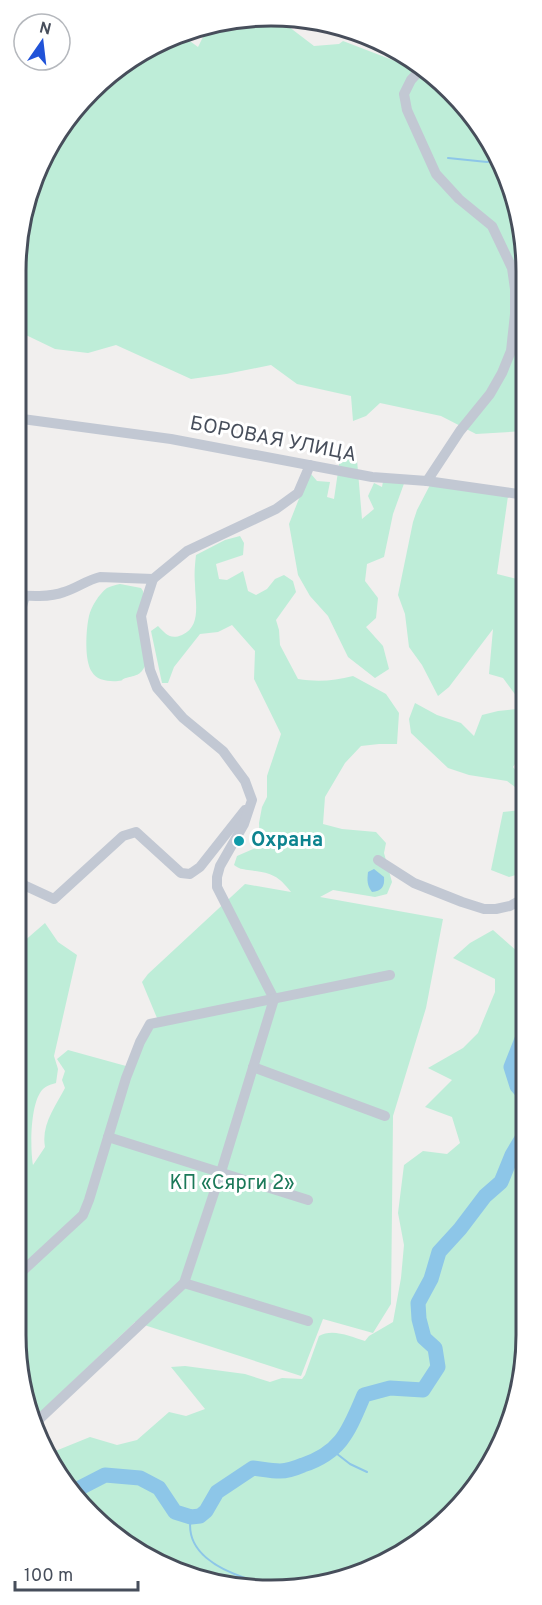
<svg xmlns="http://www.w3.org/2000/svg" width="542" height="1605" font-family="Overpass,sans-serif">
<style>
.green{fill:#beedd8}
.water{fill:#8dc6e8}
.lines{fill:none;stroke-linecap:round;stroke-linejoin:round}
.stream{stroke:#8dc6e8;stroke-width:2}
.river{stroke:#8dc6e8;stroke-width:15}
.minor{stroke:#c2c8d3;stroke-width:10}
.major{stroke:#afb9cc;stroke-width:12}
.culture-dot{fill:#0f9aa8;stroke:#fff;stroke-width:2}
.labels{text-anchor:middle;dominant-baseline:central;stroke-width:6;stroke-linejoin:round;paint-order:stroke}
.street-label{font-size:20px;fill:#474e5b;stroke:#fff}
.culture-label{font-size:20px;font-weight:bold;fill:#0d838f;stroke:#fff;text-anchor:start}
.park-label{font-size:20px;fill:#1b7959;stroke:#fff}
.rim{fill:none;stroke:#474e5b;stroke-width:3}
</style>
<rect width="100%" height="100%" fill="#f1efee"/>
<!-- green -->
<g class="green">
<path d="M 237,17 L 257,20 L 280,20 L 314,46 L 339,44 L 343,41 L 429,74 L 463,102 L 501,158 L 525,237 L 525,431 L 476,434 L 441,416 L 380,403 L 366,416 L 353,421 L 351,396 L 297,384 L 271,365 L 226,374 L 191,379 L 116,345 L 88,353 L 55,349 L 28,336 L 15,332 L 15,271 L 24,205 L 68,115 L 143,49 L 183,36 L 198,47 L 208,27 Z"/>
<path d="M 340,458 L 357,460 L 362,519 L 374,509 L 368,496 L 374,483 L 382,487 L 384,476 L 406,478 L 393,514 L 384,557 L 367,564 L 365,581 L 378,598 L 376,618 L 366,627 L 383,646 L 389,669 L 375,678 L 348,657 L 328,616 L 310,596 L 298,575 L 289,524 L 304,486 L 311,474 L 317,481 L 330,482 L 327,497 L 334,499 Z"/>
<path d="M 430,485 L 508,496 L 497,574 L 525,581 L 526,748 L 513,767 L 526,784 L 526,872 L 509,877 L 491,870 L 503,812 L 520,810 L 523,793 L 507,781 L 469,775 L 448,768 L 411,733 L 409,719 L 415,703 L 437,715 L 461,723 L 474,736 L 482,715 L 498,711 L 525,708 L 503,678 L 489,674 L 493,629 L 449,687 L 438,696 L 422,665 L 409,647 L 405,614 L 398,595 L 413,522 L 417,510 Z"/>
<path d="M 240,536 L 244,543 L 243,555 L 216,564 L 219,579 L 227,580 L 243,571 L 248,591 L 256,595 L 267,589 L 275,579 L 284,575 L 293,581 L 296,592 L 276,620 L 279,630 L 280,645 L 298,679 C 317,682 334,681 353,676 L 386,694 L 399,713 L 397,744 L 379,744 L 361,746 L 345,763 L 325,797 L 323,824 L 342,829 L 376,832 L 386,843 L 384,853 L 392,882 L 387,894 L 375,897 L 333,890 L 320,897 L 443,919 L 426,1008 L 393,1116 L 391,1304 L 373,1333 L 323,1319 L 301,1376 L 135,1322 L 32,1420 L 15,1334 L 15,949 L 45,923 L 58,942 L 77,955 L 54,1056 L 58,1069 L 56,1083 C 52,1084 46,1086 43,1089 C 30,1102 30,1148 33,1165 L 45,1147 C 41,1125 55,1107 65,1088 L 62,1080 L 65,1071 L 57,1059 L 68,1050 L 126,1066 L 157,1018 L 142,982 L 148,974 L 245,884 L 291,892 C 277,874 270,873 248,870 C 242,869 239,869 234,865 L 237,856 L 260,846 L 259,823 L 262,807 L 267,797 L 267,776 L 281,734 L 254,679 L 255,651 L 232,625 L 218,632 L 200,634 L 174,667 L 168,683 L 162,683 L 151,631 L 158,626 C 166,634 170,640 182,635 C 202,626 195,601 195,584 C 194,574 195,564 196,555 L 225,540 Z"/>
<path d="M 120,584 L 141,588 L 143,591 L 145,666 C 140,676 136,675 126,678 C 119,680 126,680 118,681 C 109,682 96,680 92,672 C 84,661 86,629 89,616 C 91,607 99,594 107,588 C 111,586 115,585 120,584 Z"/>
<path d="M 493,930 L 526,959 L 527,1334 L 518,1400 L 484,1477 L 414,1547 L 337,1581 L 238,1588 L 157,1563 L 79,1503 L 48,1454 L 90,1437 L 117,1445 L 137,1440 L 169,1412 L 186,1416 L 205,1409 L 171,1367 L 185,1366 L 245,1374 L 270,1382 L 282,1378 L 302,1379 L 305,1375 L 319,1336 C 333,1328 351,1337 365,1341 L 369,1336 L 393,1322 L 401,1278 L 404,1245 L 398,1213 L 404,1165 L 423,1151 L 447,1154 L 460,1143 L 452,1117 L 425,1107 L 452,1080 L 428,1068 L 463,1048 L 478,1033 L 495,992 L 495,979 L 453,958 L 470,943 Z"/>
</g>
<!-- water -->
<path class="water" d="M 374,869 L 384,877 C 385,887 381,891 372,892 C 367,885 367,881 368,872 Z"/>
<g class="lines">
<!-- stream -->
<g class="stream">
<path d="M 448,158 L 487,162 L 501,159"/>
<path d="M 332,1450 L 350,1464 L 367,1472"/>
<path d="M 191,1517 C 184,1552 220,1570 248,1579"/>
</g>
<!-- river -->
<g class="river">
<path d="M 526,1030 L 524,1034 L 511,1067 L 517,1086 L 524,1094 L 527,1127"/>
<path d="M 72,1492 L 105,1475 L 140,1478 L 159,1488 L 175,1512 L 191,1517 L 200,1516 L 206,1511 L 217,1492 L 253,1468 C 262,1469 271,1471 280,1471 C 288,1471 296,1468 303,1465 C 342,1452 349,1430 364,1395 L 390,1388 L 423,1390 L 438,1367 L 435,1348 L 424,1338 L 419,1319 L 418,1303 L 431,1279 L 439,1252 L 460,1229 L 485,1196 L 501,1182 L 512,1155 L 527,1130"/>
</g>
<!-- minor -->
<g class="minor">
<path d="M 422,68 L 411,80 L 404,94 L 407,110 L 436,174 L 459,199 L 492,226 L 512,268 L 515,289 L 515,314 L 511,351 L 502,373 L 490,394 L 460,431 L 427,481"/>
<path d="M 15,418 L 171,439 L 372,477 L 427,481 L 525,495"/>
<path d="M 15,594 C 28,597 51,597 64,592 C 77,588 87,580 100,577 L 153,579"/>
<path d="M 15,631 L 25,596"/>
<path d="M 378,860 L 414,883 L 462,902 L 484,909 L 496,909 L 510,906 L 526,897"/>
<path d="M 15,881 L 54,899 L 123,836 L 136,832 L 181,873 L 190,874 L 200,867 L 245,810"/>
<path d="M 274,999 L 217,887 L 217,877 L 220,866 L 244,824 L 252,800 L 245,781 L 223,751 L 183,718 L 157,688 L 150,670 L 141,616 L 153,579 L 187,551 L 276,509 L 298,493 L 310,465"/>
<path d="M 253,1067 L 385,1116"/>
<path d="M 108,1137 L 308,1200"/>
<path d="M 15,1278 L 83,1215 L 89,1200 L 126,1078 L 140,1042 L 150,1024 L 390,975"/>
<path d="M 184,1283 L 308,1321"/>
<path d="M 33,1425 L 184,1283 L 221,1172 L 274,999"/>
</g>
<!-- major -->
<path class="major" d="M 330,23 L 403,52"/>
</g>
<!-- markers -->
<circle class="culture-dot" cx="239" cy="841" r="6"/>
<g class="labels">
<!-- street labels -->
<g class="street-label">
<text transform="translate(273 440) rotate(11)">БОРОВАЯ УЛИЦА</text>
</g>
<!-- culture labels -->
<g class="culture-label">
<text x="251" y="841">Охрана</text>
</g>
<!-- park labels -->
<g class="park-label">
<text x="232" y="1184">КП «Сярги 2»</text>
</g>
</g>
<!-- crop -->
<path d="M0 0H542V1605H0ZM271 26H271A245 245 0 0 1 516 271V1335A245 245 0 0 1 271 1580H271A245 245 0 0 1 26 1335V271A245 245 0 0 1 271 26Z" fill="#fff" fill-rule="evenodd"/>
<path class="rim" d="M271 26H271A245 245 0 0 1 516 271V1335A245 245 0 0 1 271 1580H271A245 245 0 0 1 26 1335V271A245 245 0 0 1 271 26Z"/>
<!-- north arrow -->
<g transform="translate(42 42) rotate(14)"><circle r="28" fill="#ffffff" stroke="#b5b8bd" stroke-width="1.5"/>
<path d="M0-4.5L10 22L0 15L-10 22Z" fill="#2153d8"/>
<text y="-9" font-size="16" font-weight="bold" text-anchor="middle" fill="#474e5b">N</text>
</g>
<!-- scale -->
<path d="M15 1581v9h123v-9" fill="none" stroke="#474e5b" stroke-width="3"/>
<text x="24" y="1581" font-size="18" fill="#474e5b" stroke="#ffffff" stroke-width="4.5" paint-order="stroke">100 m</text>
</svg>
